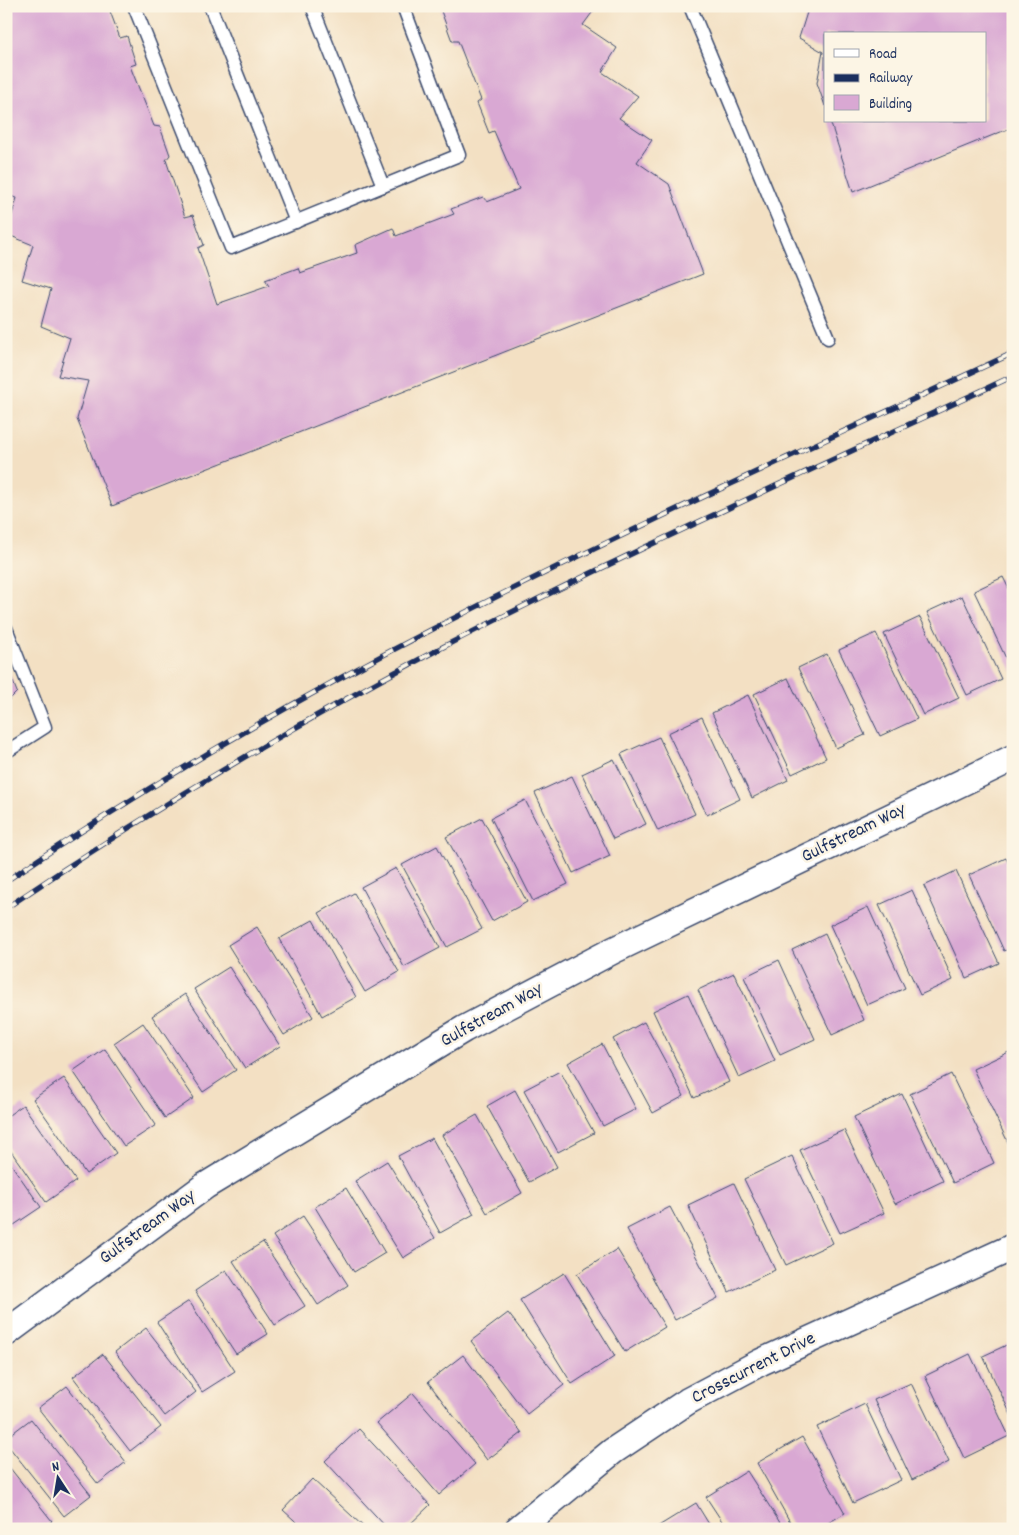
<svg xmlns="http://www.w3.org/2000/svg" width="1019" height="1535" font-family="Dekko,sans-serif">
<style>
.building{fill:#d9a8d3}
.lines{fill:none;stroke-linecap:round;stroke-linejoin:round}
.service-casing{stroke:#3b4a6d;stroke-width:15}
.minor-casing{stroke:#3b4a6d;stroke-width:29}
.service{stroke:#fff;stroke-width:12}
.minor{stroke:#fff;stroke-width:26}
.rail-casing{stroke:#1b2f5e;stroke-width:5.5}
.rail{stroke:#fcf5e5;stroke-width:4;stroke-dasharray:11;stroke-linecap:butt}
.labels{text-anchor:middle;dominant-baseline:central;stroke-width:5;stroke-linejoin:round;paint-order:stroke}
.street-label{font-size:19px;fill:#1b2f5e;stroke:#fcf5e5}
</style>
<rect width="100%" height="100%" fill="#fcf5e5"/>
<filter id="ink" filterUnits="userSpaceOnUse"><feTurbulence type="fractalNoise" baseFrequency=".02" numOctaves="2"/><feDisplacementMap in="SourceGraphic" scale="10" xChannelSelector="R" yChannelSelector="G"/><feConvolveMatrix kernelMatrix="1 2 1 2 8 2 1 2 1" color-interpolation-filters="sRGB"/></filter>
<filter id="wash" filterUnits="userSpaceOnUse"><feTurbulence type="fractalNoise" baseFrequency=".0096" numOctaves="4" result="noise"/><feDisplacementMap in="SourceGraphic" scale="20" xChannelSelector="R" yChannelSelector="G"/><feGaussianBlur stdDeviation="1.12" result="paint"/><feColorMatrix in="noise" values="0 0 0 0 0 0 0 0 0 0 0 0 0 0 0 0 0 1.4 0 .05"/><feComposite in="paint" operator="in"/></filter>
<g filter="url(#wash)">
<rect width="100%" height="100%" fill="#f3e0c3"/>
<g id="blocks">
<!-- building -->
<g class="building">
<path d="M 6,6 L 108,6 L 120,38 L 127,36 L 136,64 L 130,66 L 154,126 L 160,127 L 170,155 L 166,160 L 185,217 L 193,215 L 204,245 L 198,248 L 217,304 L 269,286 L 265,280 L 298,268 L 300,273 L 357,253 L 355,245 L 393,228 L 396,236 L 454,214 L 451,209 L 483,197 L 487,202 L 519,189 L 494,131 L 489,133 L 477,103 L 481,100 L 458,41 L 452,41 L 441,11 L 447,8 L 446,6 L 597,6 L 583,25 L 617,48 L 602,72 L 638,96 L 619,118 L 652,140 L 637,162 L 669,184 L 703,274 L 112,506 L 77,419 L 88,381 L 58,376 L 70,338 L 41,326 L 51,289 L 22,280 L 33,245 L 6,234 L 17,198 L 6,195 Z"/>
<path d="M 809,6 L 1013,6 L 1013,127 L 853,192 L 830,121 L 985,121 L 985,34 L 825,34 L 825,106 L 817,83 L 823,52 L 799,38 Z"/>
<path d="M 1003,577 L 1013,597 L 1013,673 L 974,591 Z"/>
<path d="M 962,596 L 1001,679 L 967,695 L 927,612 Z"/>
<path d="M 920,617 L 959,698 L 923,715 L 884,634 Z"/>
<path d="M 876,633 L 917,719 L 880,736 L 839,650 Z"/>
<path d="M 827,654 L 865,735 L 836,748 L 798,668 Z"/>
<path d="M 6,664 L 17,692 L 6,703 Z"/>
<path d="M 788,678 L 826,758 L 792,774 L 754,694 Z"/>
<path d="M 748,695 L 788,780 L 752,798 L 712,713 Z"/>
<path d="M 702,717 L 740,799 L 707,815 L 668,733 Z"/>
<path d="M 659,737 L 695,814 L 658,831 L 621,754 Z"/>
<path d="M 614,759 L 646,824 L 613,839 L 582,774 Z"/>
<path d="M 572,776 L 610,856 L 573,873 L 535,793 Z"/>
<path d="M 525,800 L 568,884 L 533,901 L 491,818 Z"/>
<path d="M 482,818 L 527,902 L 492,921 L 446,837 Z"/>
<path d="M 437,846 L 482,929 L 447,947 L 402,865 Z"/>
<path d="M 1006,858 L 1013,873 L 1013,947 L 1004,951 L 969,875 Z"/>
<path d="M 396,868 L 440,948 L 404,967 L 361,887 Z"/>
<path d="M 956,871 L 999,963 L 966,978 L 924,886 Z"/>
<path d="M 912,890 L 953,980 L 920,995 L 879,905 Z"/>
<path d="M 354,893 L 399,972 L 365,992 L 319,913 Z"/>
<path d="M 868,907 L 905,988 L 867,1005 L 830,925 Z"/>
<path d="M 313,920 L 356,997 L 322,1016 L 279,939 Z"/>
<path d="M 257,927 L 313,1017 L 284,1035 L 228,945 Z"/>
<path d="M 825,934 L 864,1020 L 832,1035 L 792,950 Z"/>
<path d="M 779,960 L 815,1039 L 780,1055 L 744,977 Z"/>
<path d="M 229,967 L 280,1046 L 245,1068 L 194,989 Z"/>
<path d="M 734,973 L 775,1061 L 739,1078 L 698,990 Z"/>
<path d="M 185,994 L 236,1070 L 203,1092 L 152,1016 Z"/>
<path d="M 688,994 L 729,1082 L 694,1098 L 653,1011 Z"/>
<path d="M 644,1022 L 684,1096 L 653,1113 L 613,1039 Z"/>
<path d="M 143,1023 L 194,1098 L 165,1118 L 114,1043 Z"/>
<path d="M 602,1044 L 636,1109 L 603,1126 L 568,1063 Z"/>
<path d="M 105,1049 L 156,1125 L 124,1146 L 73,1071 Z"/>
<path d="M 1013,1050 L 1013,1153 L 973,1069 Z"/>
<path d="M 560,1071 L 594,1133 L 558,1152 L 524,1090 Z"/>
<path d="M 951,1074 L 994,1163 L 953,1183 L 910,1094 Z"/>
<path d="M 64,1078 L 116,1153 L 86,1174 L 33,1099 Z"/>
<path d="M 515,1090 L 557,1167 L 529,1182 L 487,1106 Z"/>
<path d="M 902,1094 L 943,1181 L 895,1204 L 854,1117 Z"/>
<path d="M 23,1105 L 76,1181 L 46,1202 L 6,1144 L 6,1117 Z"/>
<path d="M 477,1115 L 522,1193 L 487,1213 L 442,1135 Z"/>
<path d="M 844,1130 L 884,1213 L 840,1233 L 800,1150 Z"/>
<path d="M 432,1138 L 474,1214 L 440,1233 L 398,1156 Z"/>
<path d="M 792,1156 L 833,1243 L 786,1265 L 744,1179 Z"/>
<path d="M 6,1157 L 41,1207 L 11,1227 L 6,1221 Z"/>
<path d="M 387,1161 L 435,1238 L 403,1258 L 355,1181 Z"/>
<path d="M 734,1183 L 775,1270 L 729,1292 L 688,1205 Z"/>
<path d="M 346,1188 L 385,1253 L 354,1272 L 315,1207 Z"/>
<path d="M 670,1207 L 718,1298 L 675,1320 L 627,1229 Z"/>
<path d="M 303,1216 L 348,1285 L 318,1305 L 273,1236 Z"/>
<path d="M 263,1242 L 305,1306 L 275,1325 L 233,1261 Z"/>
<path d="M 617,1249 L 665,1327 L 625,1352 L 577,1274 Z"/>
<path d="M 226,1270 L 268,1334 L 236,1354 L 195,1291 Z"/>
<path d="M 564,1273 L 615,1356 L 572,1384 L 520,1300 Z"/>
<path d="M 189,1301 L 235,1371 L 202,1392 L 157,1322 Z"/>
<path d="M 508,1313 L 564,1385 L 527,1414 L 471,1341 Z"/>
<path d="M 146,1328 L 196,1392 L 165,1416 L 115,1352 Z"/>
<path d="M 1013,1342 L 1013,1419 L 983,1356 Z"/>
<path d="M 103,1354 L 161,1427 L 130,1451 L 73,1377 Z"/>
<path d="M 970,1354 L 1009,1436 L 964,1458 L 925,1376 Z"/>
<path d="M 463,1355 L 522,1433 L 487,1460 L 428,1382 Z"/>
<path d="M 911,1383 L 949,1462 L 912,1480 L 874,1400 Z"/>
<path d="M 67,1386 L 126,1462 L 98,1484 L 38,1408 Z"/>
<path d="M 413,1393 L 475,1464 L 439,1495 L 377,1423 Z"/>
<path d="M 865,1404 L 901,1480 L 853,1503 L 817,1427 Z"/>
<path d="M 31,1419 L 91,1495 L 64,1516 L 6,1443 L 6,1438 Z"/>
<path d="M 359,1429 L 430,1505 L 405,1529 L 388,1529 L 325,1461 Z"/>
<path d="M 802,1437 L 845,1513 L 818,1529 L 794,1529 L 757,1463 Z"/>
<path d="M 6,1463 L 52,1521 L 42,1529 L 8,1529 L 6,1526 Z"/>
<path d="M 747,1471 L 784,1529 L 727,1529 L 706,1497 Z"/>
<path d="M 312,1479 L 366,1529 L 304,1529 L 283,1510 Z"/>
<path d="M 696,1503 L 712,1529 L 659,1529 L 657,1527 Z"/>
</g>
</g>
</g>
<g filter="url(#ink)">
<use href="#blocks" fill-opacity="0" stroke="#3b4a6d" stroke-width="1"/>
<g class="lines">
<!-- service casing -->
<g class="service-casing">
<g id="service">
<path d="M 134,6 L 231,248 L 459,155 L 403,6"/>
<path d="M 210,6 L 296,222"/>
<path d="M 312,6 L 383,186"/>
<path d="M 690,6 L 828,338"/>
<path d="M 6,628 L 45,727 L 6,752"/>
</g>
</g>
<!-- minor casing -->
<g class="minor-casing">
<g id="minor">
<path d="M 6,1333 L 205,1186 L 464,1029 L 614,950 L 1013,758"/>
<path d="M 518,1529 L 613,1451 L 688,1401 L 761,1362 L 1013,1247"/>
</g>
</g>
<!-- service -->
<use href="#service" class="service"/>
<!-- minor -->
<use href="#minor" class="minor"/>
<!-- rail casing -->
<g class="rail-casing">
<g id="rail">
<path d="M 6,881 C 142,789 284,706 429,631 C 621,532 818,444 1013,353"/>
<path d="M 6,908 C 145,814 290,727 439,649 C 627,552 821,466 1013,376"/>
</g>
</g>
<!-- rail -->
<use href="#rail" class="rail"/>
</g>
</g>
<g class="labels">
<!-- street labels -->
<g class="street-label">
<text transform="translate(854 834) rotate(-26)">Gulfstream Way</text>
<text transform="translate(492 1016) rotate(-29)">Gulfstream Way</text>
<text transform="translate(148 1228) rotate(-36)">Gulfstream Way</text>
<text transform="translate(754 1369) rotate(-27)">Crosscurrent Drive</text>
</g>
</g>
<!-- margin -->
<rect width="1019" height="1535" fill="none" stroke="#fcf5e5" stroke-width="25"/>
<!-- legend -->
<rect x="824" y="32" width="162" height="90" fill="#fcf5e5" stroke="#a2a6af"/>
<rect x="834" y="49" width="25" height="8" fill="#ffffff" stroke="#a2a6af"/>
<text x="869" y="58" font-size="15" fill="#1b2f5e">Road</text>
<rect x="834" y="74" width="25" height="8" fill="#1b2f5e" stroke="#a2a6af"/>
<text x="869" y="82" font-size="15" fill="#1b2f5e">Railway</text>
<rect x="834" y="95" width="25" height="15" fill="#d9a8d3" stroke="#a2a6af"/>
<text x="869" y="108" font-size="15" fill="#1b2f5e">Building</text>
<!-- north arrow -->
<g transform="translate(58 1478) rotate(348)" stroke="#fcf5e5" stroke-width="4" paint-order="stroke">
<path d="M0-4L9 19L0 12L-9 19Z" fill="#1b2f5e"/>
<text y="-8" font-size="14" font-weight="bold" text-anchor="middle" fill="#1b2f5e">N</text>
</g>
</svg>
